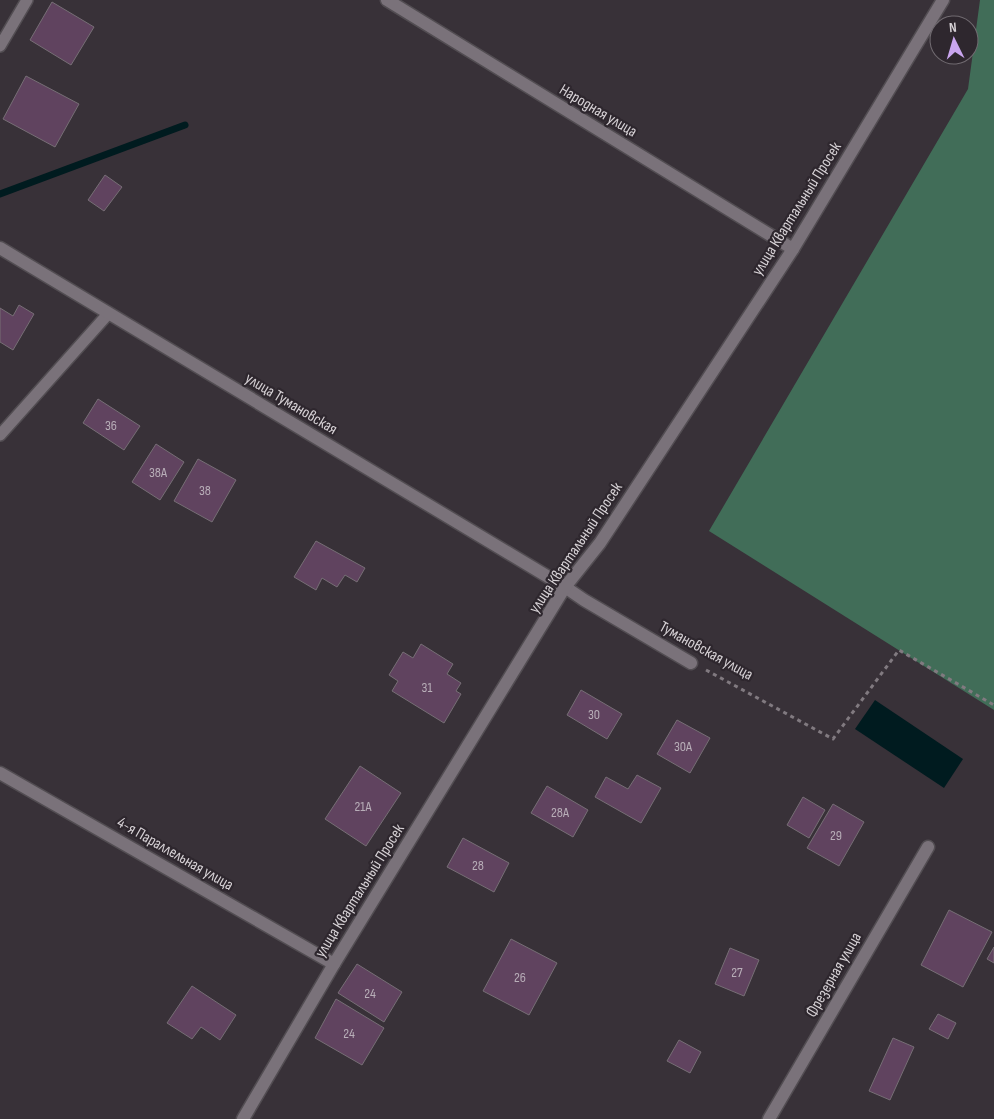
<svg xmlns="http://www.w3.org/2000/svg" width="994" height="1119" font-family="'Sofia Sans Condensed',sans-serif">
<style>
.forest{fill:#416d58}
.water{fill:#001b1f}
.lines{fill:none;stroke-linecap:round;stroke-linejoin:round}
.stream{stroke:#001b1f;stroke-width:7}
.building{fill:#60435f;stroke:#766e75}
.lane-casing{stroke:#524d52;stroke-width:14}
.street-casing{stroke:#524d52;stroke-width:15}
.path{stroke:#817a80;stroke-width:3;stroke-dasharray:4 4;stroke-linecap:butt}
.lane{stroke:#7a727a;stroke-width:11}
.street{stroke:#7a727a;stroke-width:12}
.labels{text-anchor:middle;dominant-baseline:central;stroke-width:4.5;stroke-linejoin:round;paint-order:stroke}
.number-label{font-size:14px;fill:#b8aeb8}
.street-label{font-size:16px;fill:#d6d1d5;stroke:#2e272e}
</style>
<rect width="100%" height="100%" fill="#383138"/>
<!-- forest -->
<path class="forest" d="M 980,0 L 994,0 L 994,710 L 709,531 L 968,89 Z"/>
<!-- water -->
<path class="water" d="M 875,700 L 963,759 L 944,788 L 855,729 Z"/>
<g class="lines">
<!-- stream -->
<path class="stream" d="M 0,194 L 185,125"/>
</g>
<!-- building -->
<g class="building">
<path d="M 52,2 L 94,27 L 71,65 L 30,40 Z"/>
<path d="M 26,76 L 79,104 L 55,147 L 3,119 Z"/>
<path d="M 105,175 L 122,187 L 104,211 L 88,200 Z"/>
<path d="M 19,305 L 34,314 L 13,350 L 0,342 L 0,308 L 13,316 Z"/>
<path d="M 98,399 L 140,426 L 124,450 L 83,423 Z"/>
<path d="M 156,444 L 184,462 L 160,500 L 132,482 Z"/>
<path d="M 198,459 L 236,480 L 212,522 L 174,501 Z"/>
<path d="M 316,541 L 365,568 L 357,582 L 345,575 L 337,587 L 322,578 L 316,590 L 294,577 Z"/>
<path d="M 421,644 L 453,664 L 447,674 L 461,683 L 456,691 L 461,694 L 444,723 L 392,691 L 398,681 L 389,675 L 403,652 L 413,658 Z"/>
<path d="M 581,690 L 622,714 L 607,739 L 567,715 Z"/>
<path d="M 677,720 L 710,738 L 690,773 L 657,754 Z"/>
<path d="M 360,766 L 401,793 L 366,846 L 325,819 Z"/>
<path d="M 637,775 L 661,788 L 641,823 L 595,797 L 606,777 L 628,789 Z"/>
<path d="M 547,786 L 588,810 L 573,837 L 531,813 Z"/>
<path d="M 803,797 L 825,810 L 809,838 L 787,825 Z"/>
<path d="M 833,804 L 864,822 L 839,866 L 807,848 Z"/>
<path d="M 463,838 L 509,863 L 494,892 L 447,867 Z"/>
<path d="M 949,910 L 992,932 L 963,987 L 921,965 Z"/>
<path d="M 511,939 L 557,963 L 529,1015 L 483,991 Z"/>
<path d="M 994,947 L 994,963 L 987,959 Z"/>
<path d="M 730,948 L 759,960 L 744,996 L 715,984 Z"/>
<path d="M 357,964 L 402,992 L 384,1022 L 338,993 Z"/>
<path d="M 192,986 L 236,1015 L 220,1040 L 201,1027 L 192,1039 L 167,1023 Z"/>
<path d="M 336,999 L 384,1028 L 362,1065 L 315,1038 Z"/>
<path d="M 938,1014 L 956,1023 L 948,1039 L 929,1029 Z"/>
<path d="M 893,1038 L 914,1047 L 890,1100 L 869,1091 Z"/>
<path d="M 679,1040 L 701,1052 L 690,1073 L 667,1061 Z"/>
</g>
<g class="lines">
<!-- lane casing -->
<g class="lane-casing">
<g id="lane">
<path d="M 0,46 L 27,0"/>
<path d="M 0,435 L 108,314"/>
</g>
</g>
<!-- street casing -->
<g class="street-casing">
<g id="street">
<path d="M 387,0 L 793,249"/>
<path d="M 0,248 L 565,587 L 584,600 L 691,663"/>
<path d="M 0,773 L 334,964"/>
<path d="M 243,1119 L 334,964 L 565,587 L 600,543 L 793,249 L 943,0"/>
<path d="M 769,1119 L 928,847"/>
</g>
</g>
<!-- path -->
<path class="path" d="M 706,670 L 833,739 L 899,650 L 994,705"/>
<!-- lane -->
<use href="#lane" class="lane"/>
<!-- street -->
<use href="#street" class="street"/>
</g>
<g class="labels">
<!-- number labels -->
<g class="number-label">
<text x="111" y="425">36</text>
<text x="158" y="472">38А</text>
<text x="205" y="490">38</text>
<text x="427" y="687">31</text>
<text x="594" y="714">30</text>
<text x="683" y="746">30А</text>
<text x="363" y="806">21А</text>
<text x="560" y="812">28А</text>
<text x="836" y="835">29</text>
<text x="478" y="865">28</text>
<text x="737" y="972">27</text>
<text x="520" y="977">26</text>
<text x="370" y="993">24</text>
<text x="349" y="1033">24</text>
</g>
<!-- street labels -->
<g class="street-label">
<text transform="translate(598 111) rotate(31)">Народная улица</text>
<text transform="translate(797 209) rotate(-58)">улица Квартальный Просек</text>
<text transform="translate(291 404) rotate(31)">улица Тумановская</text>
<text transform="translate(576 548) rotate(-56)">улица Квартальный Просек</text>
<text transform="translate(706 651) rotate(29)">Тумановская улица</text>
<text transform="translate(175 854) rotate(30)">4-я Параллельная улица</text>
<text transform="translate(360 891) rotate(-58)">улица Квартальный Просек</text>
<text transform="translate(834 975) rotate(-60)">Фрезерная улица</text>
</g>
</g>
<!-- north arrow -->
<g transform="translate(954 40) rotate(355)"><circle r="24" fill="#2e272e" stroke="#716b71"/>
<path d="M0-4L9 19L0 12L-9 19Z" fill="#c9a5ee"/>
<text y="-8" font-size="14" font-weight="bold" text-anchor="middle" fill="#d6d1d5">N</text>
</g>
</svg>
